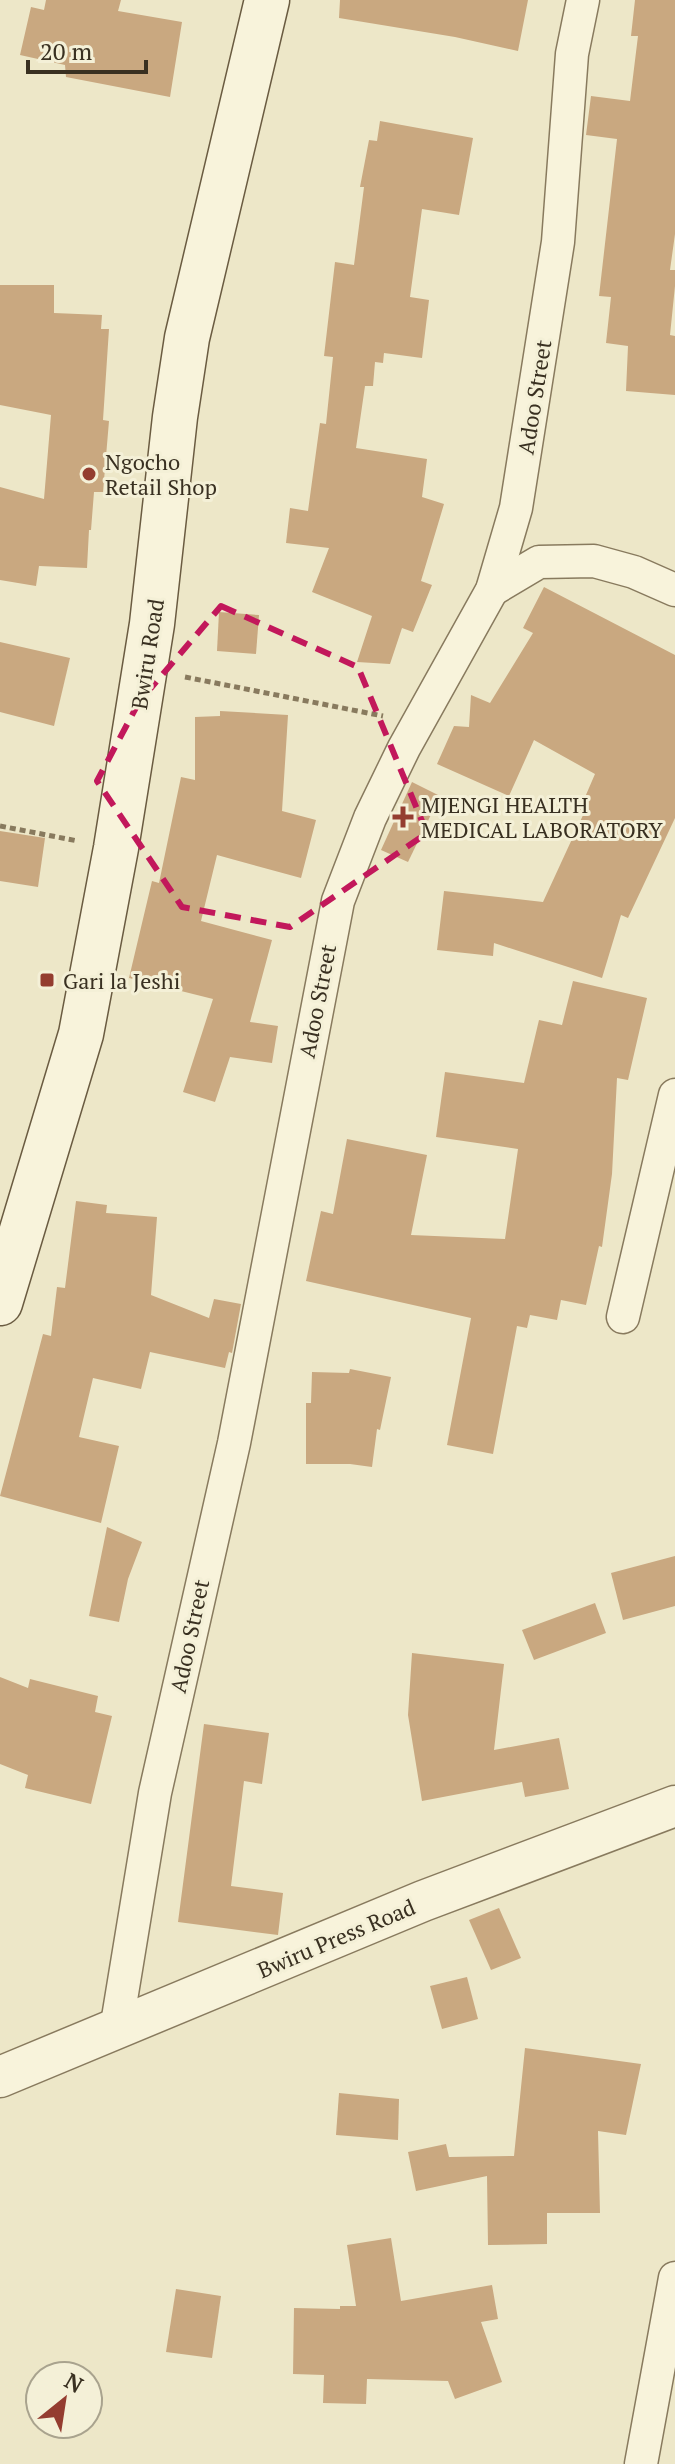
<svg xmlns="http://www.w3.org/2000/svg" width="675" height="2464" font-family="'PT Serif',serif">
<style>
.building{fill:#c9a880}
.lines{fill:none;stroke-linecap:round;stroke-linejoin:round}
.minor-casing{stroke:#887a5e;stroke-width:35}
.tertiary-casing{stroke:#887a5e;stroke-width:43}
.secondary-casing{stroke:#6a5b41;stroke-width:47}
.path{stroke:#887a5e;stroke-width:5;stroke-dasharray:6 4;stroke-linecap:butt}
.minor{stroke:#f8f3db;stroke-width:32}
.tertiary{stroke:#f8f3db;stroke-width:40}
.secondary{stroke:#f8f3db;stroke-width:44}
.marked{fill:none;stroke:#c2185b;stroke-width:6;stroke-dasharray:16 10;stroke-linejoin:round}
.poi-dot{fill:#943d30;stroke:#f4f0d7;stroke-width:3}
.labels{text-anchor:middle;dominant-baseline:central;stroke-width:6;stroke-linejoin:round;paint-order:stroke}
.street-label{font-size:22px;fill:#393021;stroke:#f4f0d7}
.poi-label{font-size:22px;fill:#393021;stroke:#f4f0d7;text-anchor:start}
</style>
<rect width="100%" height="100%" fill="#ede7c8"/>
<!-- building -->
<g class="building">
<path d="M 46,0 L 121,0 L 118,11 L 182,22 L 170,97 L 66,77 L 65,65 L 20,55 L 31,7 L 44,10 Z"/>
<path d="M 340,0 L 528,0 L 518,51 L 455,37 L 339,18 Z"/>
<path d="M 635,0 L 675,0 L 675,234 L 670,270 L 675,270 L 675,286 L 670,335 L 675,336 L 675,395 L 626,391 L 628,346 L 606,343 L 611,297 L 599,296 L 617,139 L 586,135 L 591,96 L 630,101 L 638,36 L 631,36 Z"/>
<path d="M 380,121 L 473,138 L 459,215 L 422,209 L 410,297 L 429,300 L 422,358 L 384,353 L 383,363 L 375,362 L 373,386 L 365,386 L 356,448 L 427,459 L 422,497 L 444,504 L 421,581 L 432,585 L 413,632 L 402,628 L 390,664 L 357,662 L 372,616 L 312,592 L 329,548 L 286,543 L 290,508 L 308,511 L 320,423 L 326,424 L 333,357 L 324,356 L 335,262 L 354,265 L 364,187 L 360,187 L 369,140 L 377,141 Z"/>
<path d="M 0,285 L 54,285 L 54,313 L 102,315 L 101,329 L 109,329 L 103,420 L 109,421 L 103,492 L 94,492 L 91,530 L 89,530 L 87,568 L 39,566 L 36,586 L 0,580 L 0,487 L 44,499 L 51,415 L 0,405 Z"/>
<path d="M 544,587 L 675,655 L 675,818 L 628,918 L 621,915 L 602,978 L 494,943 L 493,956 L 437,950 L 444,891 L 543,902 L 584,813 L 579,811 L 595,774 L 534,740 L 509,796 L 437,764 L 454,726 L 469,727 L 471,695 L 490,703 L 533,633 L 523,628 Z"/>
<path d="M 219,612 L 259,615 L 256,654 L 217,651 Z"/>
<path d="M 0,642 L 70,658 L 54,726 L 0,712 Z"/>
<path d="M 220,711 L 288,715 L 282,811 L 316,820 L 301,878 L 217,855 L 201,921 L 272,940 L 250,1022 L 278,1026 L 272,1063 L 230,1057 L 215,1102 L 183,1092 L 213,999 L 129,978 L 152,881 L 159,883 L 181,777 L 195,780 L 195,717 L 220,716 Z"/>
<path d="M 412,782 L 440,796 L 408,862 L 381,850 Z"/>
<path d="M 0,831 L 45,838 L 38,887 L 0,881 Z"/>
<path d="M 573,981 L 647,998 L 628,1080 L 617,1078 L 612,1174 L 602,1247 L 599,1246 L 586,1305 L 561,1300 L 557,1320 L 530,1315 L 527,1328 L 517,1326 L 493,1454 L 447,1445 L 471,1318 L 306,1281 L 321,1211 L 333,1214 L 347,1139 L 427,1155 L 411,1235 L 505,1239 L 518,1149 L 436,1137 L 445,1072 L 524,1083 L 539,1020 L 562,1025 Z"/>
<path d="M 76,1201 L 107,1205 L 106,1213 L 157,1217 L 151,1295 L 209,1318 L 214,1299 L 241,1304 L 232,1353 L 229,1352 L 225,1368 L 150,1352 L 141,1389 L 93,1378 L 79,1437 L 119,1446 L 101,1523 L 0,1496 L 43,1334 L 51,1336 L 57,1287 L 65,1288 Z"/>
<path d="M 350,1369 L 391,1377 L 380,1430 L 377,1429 L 372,1467 L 350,1464 L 306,1464 L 306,1403 L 311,1403 L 312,1372 L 349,1373 Z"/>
<path d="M 107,1527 L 142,1542 L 128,1579 L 119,1622 L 89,1616 Z"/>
<path d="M 675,1556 L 675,1606 L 623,1620 L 611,1573 Z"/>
<path d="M 595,1603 L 606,1633 L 534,1660 L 522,1630 Z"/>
<path d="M 412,1653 L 504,1664 L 494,1750 L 559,1738 L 569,1789 L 525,1797 L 522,1782 L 422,1801 L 408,1715 Z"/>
<path d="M 0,1677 L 28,1688 L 30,1679 L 98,1696 L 95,1712 L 112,1716 L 91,1804 L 25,1788 L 28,1775 L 0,1764 Z"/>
<path d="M 204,1724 L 269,1733 L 262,1784 L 244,1781 L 231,1886 L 283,1893 L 278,1935 L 178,1922 Z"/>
<path d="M 499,1908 L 521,1958 L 491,1970 L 469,1920 Z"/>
<path d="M 467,1977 L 478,2019 L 442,2029 L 430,1986 Z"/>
<path d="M 525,2048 L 641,2064 L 626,2135 L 598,2131 L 600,2213 L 547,2213 L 547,2244 L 488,2245 L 487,2176 L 416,2191 L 408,2152 L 446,2144 L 449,2157 L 514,2156 Z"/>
<path d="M 339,2093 L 399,2099 L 398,2140 L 336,2135 Z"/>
<path d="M 391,2238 L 401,2301 L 492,2285 L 498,2319 L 481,2322 L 502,2382 L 455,2399 L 448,2381 L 367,2379 L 366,2404 L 323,2403 L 324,2375 L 293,2374 L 294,2308 L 340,2309 L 340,2306 L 356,2306 L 347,2245 Z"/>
<path d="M 176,2289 L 221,2296 L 212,2358 L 166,2352 Z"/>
</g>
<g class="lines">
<!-- minor casing -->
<g class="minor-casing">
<g id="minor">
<path d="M 492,590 L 539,562 L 594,561 L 634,572 L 675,590"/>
<path d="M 623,1317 L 675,1095"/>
<path d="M 116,2030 L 155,1793 L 234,1443 L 338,901 L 370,818 L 404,748 L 492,590 L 516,508 L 558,242 L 572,54 L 583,0"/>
<path d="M 641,2464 L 675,2278"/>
</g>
</g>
<!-- tertiary casing -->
<g class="tertiary-casing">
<path id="tertiary" d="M 0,2077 L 423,1901 L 675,1806"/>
</g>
<!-- secondary casing -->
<g class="secondary-casing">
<path id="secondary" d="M 0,1303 L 81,1034 L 116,848 L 152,624 L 175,417 L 187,338 L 267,0"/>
</g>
<!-- path -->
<g class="path">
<path d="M 185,677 L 383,716"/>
<path d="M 0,826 L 78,841"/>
</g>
<!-- minor -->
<use href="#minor" class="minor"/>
<!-- tertiary -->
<use href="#tertiary" class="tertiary"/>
<!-- secondary -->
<use href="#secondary" class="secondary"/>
</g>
<!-- marked area -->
<path class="marked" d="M 221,606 L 358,667 L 427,833 L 290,927 L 182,907 L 97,781 L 139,702 Z"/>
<!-- markers -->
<g class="poi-dot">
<circle cx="89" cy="474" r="8"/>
<path d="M399 805h8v8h8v8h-8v8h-8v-8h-8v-8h8z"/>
<rect x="39" y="972" width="16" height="16" rx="4"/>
</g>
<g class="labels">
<!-- street labels -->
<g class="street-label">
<text transform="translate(534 397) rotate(-81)">Adoo Street</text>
<text transform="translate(147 654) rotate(-81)">Bwiru Road</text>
<text transform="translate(317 1001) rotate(-79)">Adoo Street</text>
<text transform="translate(189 1636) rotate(-78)">Adoo Street</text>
<text transform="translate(336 1938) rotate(-23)">Bwiru Press Road</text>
</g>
<!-- poi labels -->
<g class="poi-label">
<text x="105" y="461">Ngocho<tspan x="105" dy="25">Retail Shop</tspan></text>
<text x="421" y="804">MJENGI HEALTH<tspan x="421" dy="25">MEDICAL LABORATORY</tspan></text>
<text x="63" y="980">Gari la Jeshi</text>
</g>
</g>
<!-- north arrow -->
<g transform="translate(64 2400) rotate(30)"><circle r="38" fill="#f4f0d7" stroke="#a9a38e" stroke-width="2"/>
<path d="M0-6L14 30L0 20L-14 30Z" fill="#943d30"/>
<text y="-12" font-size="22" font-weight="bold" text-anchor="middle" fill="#393021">N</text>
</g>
<!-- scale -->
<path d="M28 60v12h118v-12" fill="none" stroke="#393021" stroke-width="4"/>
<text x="40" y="60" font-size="24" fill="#393021" stroke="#f4f0d7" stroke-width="6" paint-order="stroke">20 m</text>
</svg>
